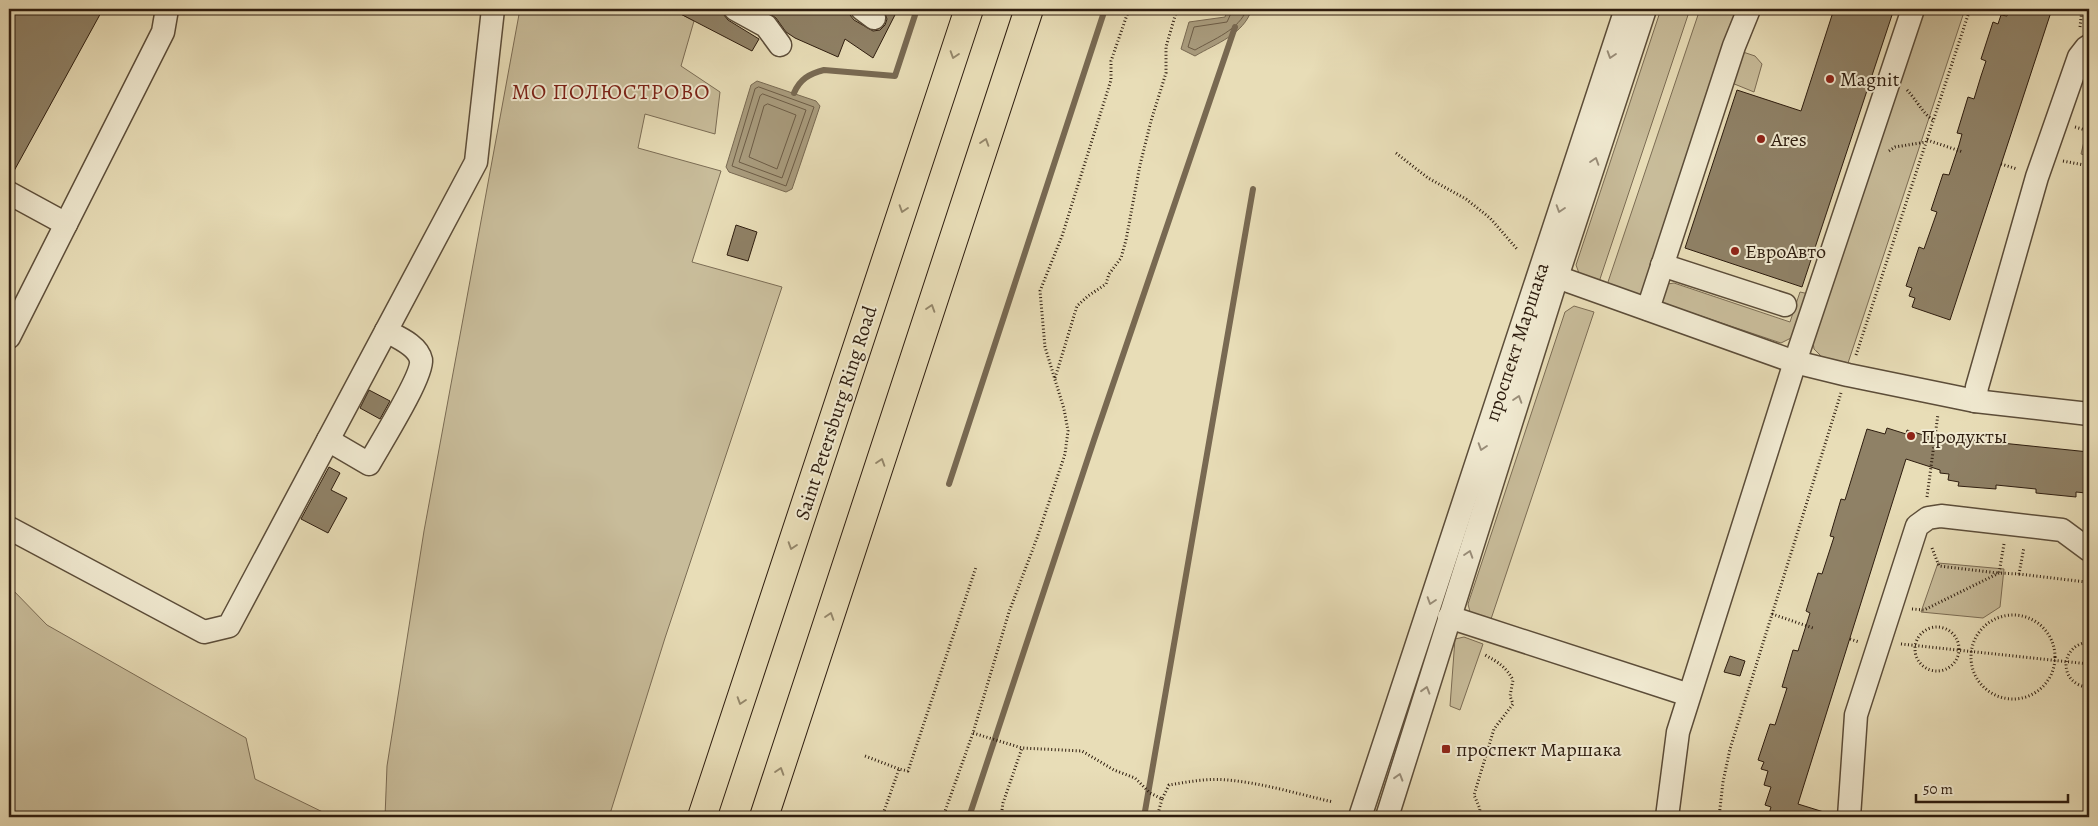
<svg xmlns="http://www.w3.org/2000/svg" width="2098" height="826" font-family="Alegreya,serif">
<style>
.green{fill:#c8bc9a;stroke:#7b6c54}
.water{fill:#a99c7e;stroke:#786952}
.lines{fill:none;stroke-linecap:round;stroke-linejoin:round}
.shore{stroke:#6c5c46;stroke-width:1}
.stream{stroke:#786952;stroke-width:6}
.building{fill:#8f8166;stroke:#2e1d0f}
.minor-casing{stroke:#5c4d39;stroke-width:25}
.highway-casing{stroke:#2e1d0f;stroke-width:30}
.path{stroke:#2e1d0f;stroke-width:3;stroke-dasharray:1 2.5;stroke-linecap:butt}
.minor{stroke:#f0e9d0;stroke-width:22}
.highway{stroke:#e8ddb7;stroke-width:28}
.oneway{stroke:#94876b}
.oneway2{stroke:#998d79}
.poi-dot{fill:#8f2418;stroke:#f0e9d0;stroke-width:2}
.labels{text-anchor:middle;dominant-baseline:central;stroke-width:4;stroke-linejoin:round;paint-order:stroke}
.poi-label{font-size:20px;fill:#2e1d0f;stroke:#f0e9d0;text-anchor:start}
.street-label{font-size:20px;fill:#2e1d0f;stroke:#f0e9d0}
.quarter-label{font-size:22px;letter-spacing:1px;fill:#7a1f14;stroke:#f0e9d0}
</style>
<rect width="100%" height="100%" fill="#e8ddb7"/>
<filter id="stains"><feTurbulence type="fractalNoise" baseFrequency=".004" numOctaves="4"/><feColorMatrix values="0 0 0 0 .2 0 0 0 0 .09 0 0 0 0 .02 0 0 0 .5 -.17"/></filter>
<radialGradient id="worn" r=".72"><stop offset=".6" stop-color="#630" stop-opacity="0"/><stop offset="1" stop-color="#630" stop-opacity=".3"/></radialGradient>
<!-- green -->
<g class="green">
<path d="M 520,9 L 671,9 L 694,21 L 681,66 L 720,92 L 715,134 L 645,114 L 638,148 L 721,171 L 692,262 L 782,287 L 665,638 L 609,817 L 385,817 L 387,766 L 424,531 Z"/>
<path d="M 1661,9 L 1690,9 L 1599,282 L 1580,276 L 1576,265 Z"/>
<path d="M 1700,9 L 1740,9 L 1645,292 L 1640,296 L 1612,285 L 1607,285 Z"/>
<path d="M 1923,9 L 1965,9 L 1848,363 L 1822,357 L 1814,349 L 1813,342 Z"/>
<path d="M 1743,52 L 1755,56 L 1762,64 L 1754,92 L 1732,83 Z"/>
<path d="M 2089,121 L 2089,156 L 2081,154 Z"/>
<path d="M 1674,283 L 1790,322 L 1800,292 L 1809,294 L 1793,337 L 1781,343 L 1659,302 L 1668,284 Z"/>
<path d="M 1574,306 L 1594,312 L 1490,622 L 1471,616 L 1468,604 L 1565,312 Z"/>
<path d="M 1938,563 L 2004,569 L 2000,607 L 1983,618 L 1921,612 Z"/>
<path d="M 9,586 L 47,625 L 246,738 L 255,779 L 333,817 L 9,817 Z"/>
<path d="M 1464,637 L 1483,644 L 1460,710 L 1450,706 L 1455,639 Z"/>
</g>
<!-- water -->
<g class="water">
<path d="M 1228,9 L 1252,9 C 1243,35 1217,43 1195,56 L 1181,49 L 1189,22 L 1225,17 Z"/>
<path d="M 757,81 L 816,101 L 820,106 L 792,189 L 786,192 L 729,172 L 726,167 L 751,85 Z"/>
</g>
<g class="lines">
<!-- shore -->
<g class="shore">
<path d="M 1233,9 L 1227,22 L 1194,27 L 1188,47 L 1195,50 C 1214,39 1239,30 1247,9"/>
<path d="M 759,87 L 814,107 L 786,186 L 732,166 L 755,89 Z"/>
<path d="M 763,94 L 806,110 L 782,178 L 739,162 L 760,96 Z"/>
<path d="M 768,104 L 796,115 L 777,169 L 749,157 L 764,106 Z"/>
</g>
<!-- stream -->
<g class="stream">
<path d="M 794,93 C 800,79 809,74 824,70 L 895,76 L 917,9"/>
<path d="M 949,484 L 1105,9"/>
<path d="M 969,817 L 1094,440 L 1235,27"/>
<path d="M 1144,817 L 1253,189"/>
</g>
</g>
<!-- building -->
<g class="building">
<path d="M 9,9 L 103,9 L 9,180 Z"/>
<path d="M 671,9 L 722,9 L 724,15 L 728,20 L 759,39 L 752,51 Z"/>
<path d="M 762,9 L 849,9 L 850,15 L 854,20 L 873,31 L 880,30 L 885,25 L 887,19 L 883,9 L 898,9 L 873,58 L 845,39 L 838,57 L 795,38 L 786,32 L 776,18 Z"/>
<path d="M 1834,9 L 1894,9 L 1802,287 L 1685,248 L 1737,90 L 1801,111 Z"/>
<path d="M 2009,9 L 2052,9 L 1950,320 L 1912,307 L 1915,298 L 1909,296 L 1912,288 L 1906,286 L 1919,247 L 1924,249 L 1937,212 L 1931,210 L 1943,174 L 1949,175 L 1959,145 L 1962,134 L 1957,133 L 1968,97 L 1974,99 L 1981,76 L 1986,61 L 1981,59 L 1993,22 L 1998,24 L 2001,15 L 2007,16 Z"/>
<path d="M 736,225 L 757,232 L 748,261 L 727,255 Z"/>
<path d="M 369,390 L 390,401 L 380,419 L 360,408 Z"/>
<path d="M 1887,428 L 1906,434 L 1907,430 L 1943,441 L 1943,437 L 2089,452 L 2089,488 L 2087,488 L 2086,493 L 2076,492 L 2076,497 L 2036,493 L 2036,489 L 1996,485 L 1996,489 L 1958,486 L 1959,482 L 1948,480 L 1949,474 L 1940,473 L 1940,470 L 1906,459 L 1798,804 L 1827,813 L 1827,817 L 1768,817 L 1771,807 L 1765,805 L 1771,787 L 1764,785 L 1768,771 L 1761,769 L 1764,762 L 1758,760 L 1770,724 L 1775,725 L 1787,688 L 1782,687 L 1793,650 L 1798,651 L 1810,613 L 1806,611 L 1818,573 L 1822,574 L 1834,537 L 1830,536 L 1841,499 L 1845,500 L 1867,429 L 1885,434 Z"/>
<path d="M 329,467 L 340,473 L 331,490 L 347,498 L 328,533 L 301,519 Z"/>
<path d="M 1730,656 L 1745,661 L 1740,676 L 1724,672 Z"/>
</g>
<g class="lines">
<!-- minor casing -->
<g class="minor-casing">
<g id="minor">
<path d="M 735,9 L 766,26 L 780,45"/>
<path d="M 862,9 L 874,18"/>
<path d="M 9,193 L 66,224"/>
<path d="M 1662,265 L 1785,305"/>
<path d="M 1557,277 L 1795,362 L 1848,375 L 1975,401 L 1977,387 L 2037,177 L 2079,57 L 2086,48 L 2089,46"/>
<path d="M 1648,309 L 1734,46 L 1749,9"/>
<path d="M 9,337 L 163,32 L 167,9"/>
<path d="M 1975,401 L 2089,414"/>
<path d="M 328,440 L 369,464 C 379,446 423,376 421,360 C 418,345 397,337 386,331"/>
<path d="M 9,528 L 204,632 L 229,626 L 476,162 L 493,9"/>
<path d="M 1449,617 L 1689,695"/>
<path d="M 1360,817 L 1626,9"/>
<path d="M 1387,817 L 1557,277 L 1645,9"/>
<path d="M 1667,817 L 1678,732 L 1795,362 L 1913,9"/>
<path d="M 1849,817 L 1856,715 L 1917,526 L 1928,518 L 1941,516 L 2062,530 L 2089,550"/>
</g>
</g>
<!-- highway casing -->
<g class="highway-casing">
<g id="highway">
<path d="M 702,817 L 969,9"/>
<path d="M 764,817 L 1029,9"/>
</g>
</g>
<!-- path -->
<g class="path">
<path d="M 2080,27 L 2082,9"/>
<path d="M 1907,90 C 1916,99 1923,114 1933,120"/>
<path d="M 2075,127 L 2089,131"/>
<path d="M 1927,140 L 1963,152"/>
<path d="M 1889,151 L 1895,147 L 1926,142"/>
<path d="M 1396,153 L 1428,178 L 1466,199 L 1490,218 L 1517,249"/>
<path d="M 2063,161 L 2089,166"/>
<path d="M 2001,164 L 2017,169"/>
<path d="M 1856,355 L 1970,9"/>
<path d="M 1055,378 L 1077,306 L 1088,296 L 1106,284 L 1109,274 L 1121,258 L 1126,240 L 1140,165 L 1151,121 L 1166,73 L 1166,47 L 1177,9"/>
<path d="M 1927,497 L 1938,414"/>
<path d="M 2004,544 L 1999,573 L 2019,574 L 2024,547"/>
<path d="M 1932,548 L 1939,566 L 1998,573"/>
<path d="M 2019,574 L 2086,582 L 2089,579"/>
<path d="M 1912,609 L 1924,610 L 1999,573"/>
<path d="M 1772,614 L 1813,628"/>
<circle cx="2013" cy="657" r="42"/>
<circle cx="1937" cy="649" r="22"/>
<path d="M 1850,639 L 1859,642"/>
<path d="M 2089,642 C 2058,645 2059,686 2089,687"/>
<path d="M 1901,644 L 2089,664"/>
<path d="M 973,733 L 1022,748 L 1082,751 L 1114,770 L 1135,778 L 1150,793 L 1162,799 L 1169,785 C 1187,782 1208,778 1227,780 C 1263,783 1298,794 1333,802"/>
<path d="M 865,756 L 899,769"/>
<path d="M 882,817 L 899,769 L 908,771 L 976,567"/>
<path d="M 943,817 L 973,733 L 1009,612 L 1037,538 L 1065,454 L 1068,431 L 1064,409 L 1045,347 L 1040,291 L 1062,236 L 1088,153 L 1111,80 L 1111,61 L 1129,9"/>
<path d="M 1001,817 L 1003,803 L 1022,748"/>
<path d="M 1157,817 L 1162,799"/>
<path d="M 1478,817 L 1480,809 L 1474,795 L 1494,729 L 1513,704 L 1510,696 L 1513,680 C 1506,667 1498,662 1485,655"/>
<path d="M 1719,817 L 1723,782 L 1730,749 L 1841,393"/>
</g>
<!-- minor -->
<use href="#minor" class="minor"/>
<!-- highway -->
<use href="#highway" class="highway"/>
</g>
<!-- one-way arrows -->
<defs><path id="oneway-chevron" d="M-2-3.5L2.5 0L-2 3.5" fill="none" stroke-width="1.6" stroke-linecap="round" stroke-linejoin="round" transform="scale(1.25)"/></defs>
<g class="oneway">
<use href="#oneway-chevron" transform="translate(954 55) rotate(108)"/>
<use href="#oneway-chevron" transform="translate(985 142) rotate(-72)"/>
<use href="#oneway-chevron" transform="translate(903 209) rotate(108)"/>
<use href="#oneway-chevron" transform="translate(931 308) rotate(-72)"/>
<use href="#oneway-chevron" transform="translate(881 462) rotate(-72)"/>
<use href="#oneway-chevron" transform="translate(792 546) rotate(108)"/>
<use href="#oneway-chevron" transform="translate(830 616) rotate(-72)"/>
<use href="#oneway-chevron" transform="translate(741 701) rotate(108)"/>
<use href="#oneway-chevron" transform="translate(780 771) rotate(-72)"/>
</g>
<g class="oneway2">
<use href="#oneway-chevron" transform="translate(1611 55) rotate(108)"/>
<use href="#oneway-chevron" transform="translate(1595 161) rotate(-72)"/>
<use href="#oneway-chevron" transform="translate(1560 209) rotate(108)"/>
<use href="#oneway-chevron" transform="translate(1518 399) rotate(-72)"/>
<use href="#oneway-chevron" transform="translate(1482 447) rotate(108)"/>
<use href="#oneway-chevron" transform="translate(1469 554) rotate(-72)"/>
<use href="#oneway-chevron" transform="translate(1431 601) rotate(108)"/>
<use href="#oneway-chevron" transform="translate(1426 690) rotate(-73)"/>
<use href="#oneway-chevron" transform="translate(1399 777) rotate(-73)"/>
</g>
<!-- markers -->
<g class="poi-dot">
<circle cx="1830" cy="79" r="5"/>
<circle cx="1761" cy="139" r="5"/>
<circle cx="1735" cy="251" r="5"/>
<circle cx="1911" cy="436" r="5"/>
<rect x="1441" y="744" width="10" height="10" rx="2.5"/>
</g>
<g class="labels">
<!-- poi labels -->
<g class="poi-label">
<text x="1840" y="79">Magnit</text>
<text x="1771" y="139">Ares</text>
<text x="1745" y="251">ЕвроАвто</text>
<text x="1921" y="436">Продукты</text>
<text x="1456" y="749">проспект Маршака</text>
</g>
<!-- street labels -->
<g class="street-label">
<text transform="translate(1517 342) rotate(-72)">проспект Маршака</text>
<text transform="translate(836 413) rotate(-72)">Saint Petersburg Ring Road</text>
</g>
<!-- quarter labels -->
<g class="quarter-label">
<text x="611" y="92">МО ПОЛЮСТРОВО</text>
</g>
</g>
<!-- margin -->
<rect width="2098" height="826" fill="none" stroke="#e8ddb7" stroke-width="30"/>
<rect x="10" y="10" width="2078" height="806" fill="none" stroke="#2e1d0f" stroke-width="2.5"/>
<rect x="15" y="15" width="2068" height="796" fill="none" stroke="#2e1d0f"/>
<!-- scale -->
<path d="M1916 794v8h152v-8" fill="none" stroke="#2e1d0f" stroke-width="2.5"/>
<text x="1923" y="794" font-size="15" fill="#2e1d0f" stroke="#f0e9d0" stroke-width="4" paint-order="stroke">50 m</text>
<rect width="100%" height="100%" filter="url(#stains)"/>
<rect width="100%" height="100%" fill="url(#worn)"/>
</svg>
